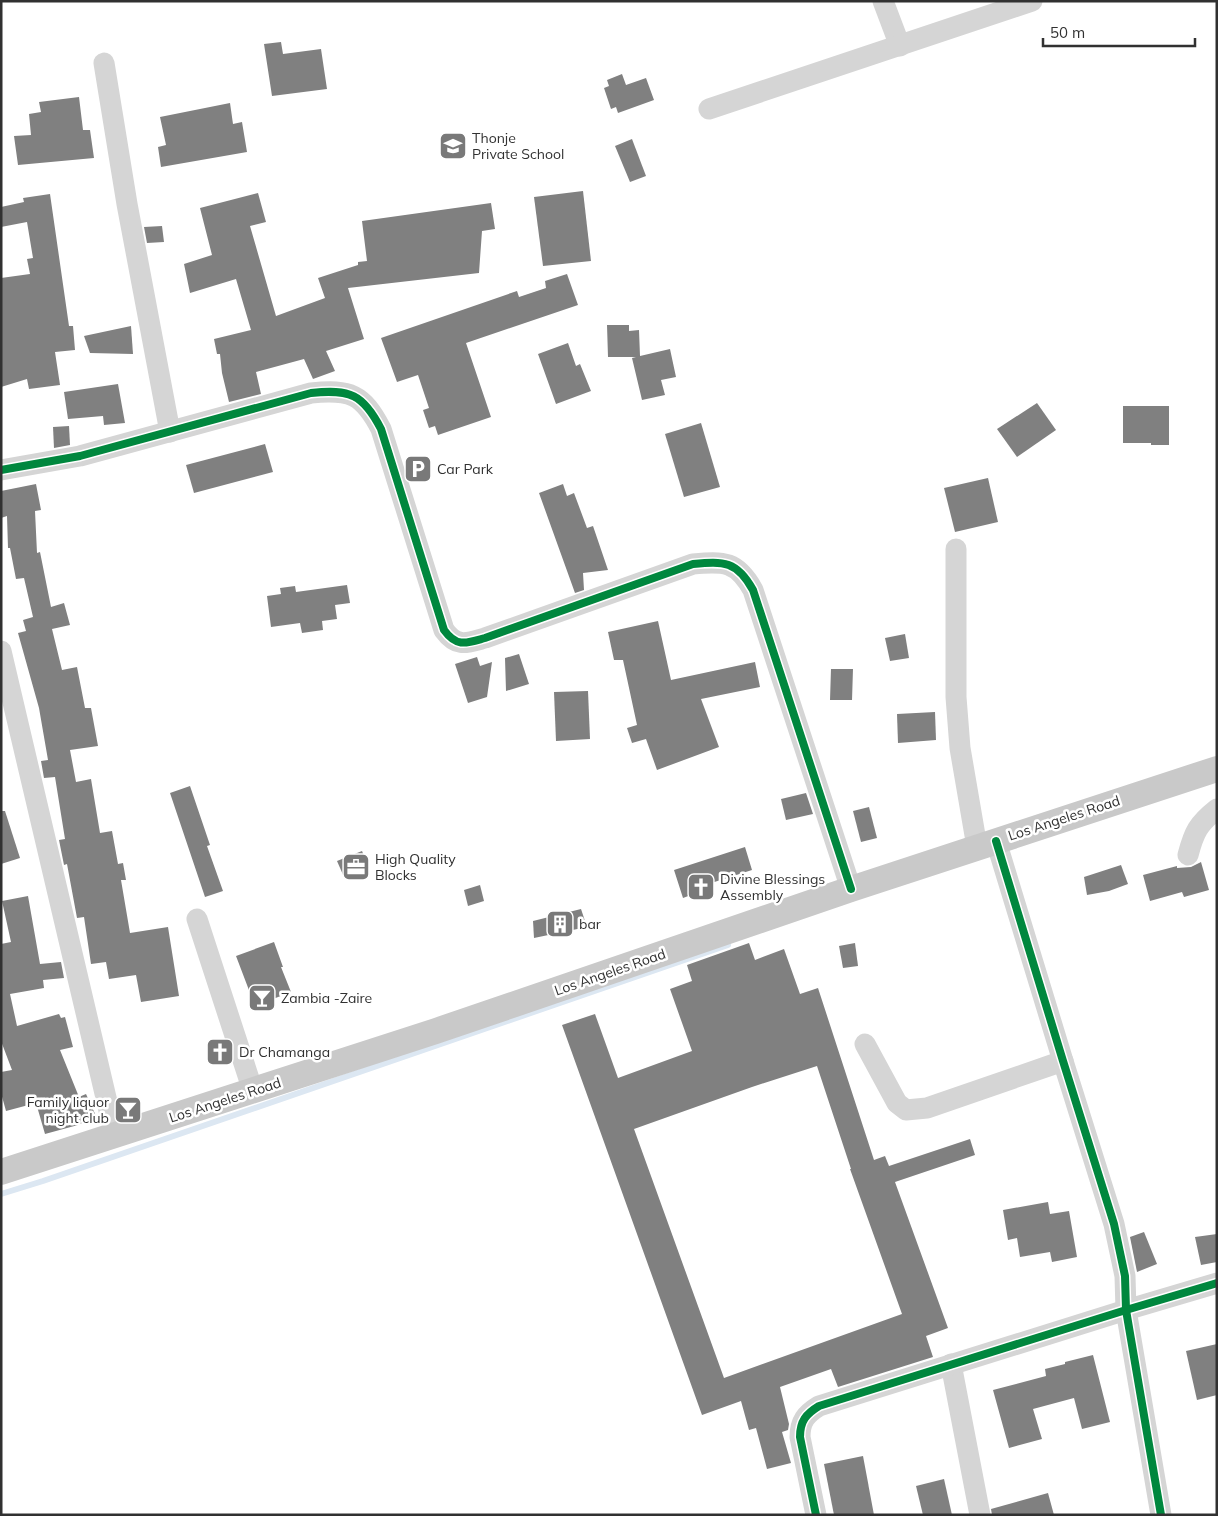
<svg xmlns="http://www.w3.org/2000/svg" width="1218" height="1516" font-family="Mulish,sans-serif">
<style>
.lines{fill:none;stroke-linecap:round;stroke-linejoin:round}
.stream{stroke:#dce7f2;stroke-width:6}
.building{fill:#808080;fill-rule:evenodd}
.minor{stroke:#d5d5d5;stroke-width:21}
.major{stroke:#c9c9c9;stroke-width:26}
.cycleway-casing{stroke:#fff;stroke-width:11}
.cycleway{stroke:#00873e;stroke-width:8}
.labels{text-anchor:middle;dominant-baseline:central;stroke-width:5;stroke-linejoin:round;paint-order:stroke}
.poi-label{font-size:14px;fill:#313131;stroke:#fff;text-anchor:start}
.street-label{font-size:14px;fill:#313131;stroke:#fff}
</style>
<rect width="100%" height="100%" fill="#fff"/>
<g class="lines">
<!-- stream -->
<path class="stream" d="M 1,1194 L 43,1181 L 728,945"/>
</g>
<!-- building -->
<g class="building">
<path d="M 281,42 L 283,54 L 321,49 L 327,89 L 272,96 L 264,44 Z"/>
<path d="M 622,74 L 626,85 L 646,78 L 654,100 L 618,113 L 616,107 L 611,109 L 604,88 L 609,86 L 607,80 Z"/>
<path d="M 79,97 L 83,130 L 90,130 L 94,158 L 18,165 L 14,136 L 31,135 L 29,114 L 41,112 L 39,102 Z"/>
<path d="M 230,103 L 233,124 L 242,122 L 247,152 L 161,167 L 158,147 L 166,145 L 160,117 Z"/>
<path d="M 632,139 L 646,176 L 630,182 L 615,146 Z"/>
<path d="M 583,191 L 591,261 L 543,266 L 534,197 Z"/>
<path d="M 258,193 L 266,222 L 250,226 L 276,316 L 325,298 L 318,278 L 358,265 L 358,262 L 367,261 L 362,221 L 491,203 L 495,229 L 482,231 L 479,273 L 348,288 L 364,339 L 326,351 L 335,371 L 313,379 L 304,359 L 256,372 L 261,394 L 229,402 L 222,373 L 220,354 L 217,354 L 214,339 L 251,330 L 236,279 L 190,293 L 184,264 L 212,255 L 200,208 Z"/>
<path d="M 50,194 L 69,326 L 73,326 L 75,350 L 55,352 L 60,385 L 29,389 L 27,379 L 1,387 L 1,278 L 30,274 L 27,259 L 33,258 L 27,222 L 1,227 L 1,207 L 24,202 L 23,198 Z"/>
<path d="M 162,226 L 164,242 L 147,243 L 144,227 Z"/>
<path d="M 567,274 L 578,305 L 466,343 L 491,417 L 438,435 L 435,426 L 429,428 L 423,410 L 429,408 L 418,375 L 397,382 L 381,338 L 517,291 L 519,297 L 546,288 L 545,281 Z"/>
<path d="M 607,325 L 629,325 L 629,331 L 639,330 L 640,356 L 670,349 L 676,377 L 661,380 L 665,395 L 642,400 L 632,358 L 636,357 L 608,357 Z"/>
<path d="M 131,326 L 133,354 L 90,353 L 84,336 Z"/>
<path d="M 568,343 L 576,366 L 580,364 L 591,391 L 556,404 L 538,354 Z"/>
<path d="M 118,384 L 125,423 L 104,425 L 103,416 L 68,419 L 64,392 Z"/>
<path d="M 1037,403 L 1056,430 L 1017,457 L 997,429 Z"/>
<path d="M 1123,406 L 1169,406 L 1169,445 L 1151,445 L 1151,443 L 1123,443 Z"/>
<path d="M 701,423 L 720,487 L 684,497 L 665,434 Z"/>
<path d="M 69,426 L 70,445 L 54,448 L 53,427 Z"/>
<path d="M 265,444 L 273,472 L 194,493 L 186,465 Z"/>
<path d="M 988,478 L 998,522 L 955,532 L 944,488 Z"/>
<path d="M 36,484 L 41,510 L 35,511 L 37,553 L 40,552 L 51,607 L 64,603 L 70,625 L 52,629 L 62,670 L 77,667 L 85,708 L 91,708 L 98,746 L 70,750 L 76,782 L 91,779 L 100,833 L 112,831 L 118,864 L 123,863 L 126,880 L 121,880 L 130,933 L 168,927 L 179,996 L 141,1002 L 136,975 L 109,979 L 106,962 L 91,964 L 84,917 L 77,918 L 67,864 L 64,865 L 59,840 L 65,839 L 55,777 L 44,778 L 41,761 L 48,760 L 39,708 L 18,633 L 26,631 L 23,620 L 33,617 L 24,578 L 16,579 L 10,548 L 8,548 L 7,516 L 1,518 L 1,491 Z"/>
<path d="M 563,484 L 567,496 L 574,493 L 587,528 L 593,526 L 608,570 L 583,573 L 584,590 L 575,593 L 539,493 Z"/>
<path d="M 347,585 L 350,603 L 335,605 L 337,619 L 322,621 L 323,630 L 302,633 L 300,623 L 271,627 L 267,596 L 281,594 L 280,588 L 295,586 L 296,592 Z"/>
<path d="M 658,621 L 671,680 L 755,662 L 760,687 L 701,699 L 719,747 L 657,770 L 646,739 L 632,743 L 627,728 L 637,725 L 623,660 L 614,660 L 608,632 Z"/>
<path d="M 905,634 L 909,658 L 890,661 L 885,638 Z"/>
<path d="M 519,654 L 529,684 L 506,691 L 505,658 Z"/>
<path d="M 477,657 L 480,666 L 492,662 L 487,697 L 468,703 L 455,664 Z"/>
<path d="M 831,669 L 853,669 L 852,700 L 830,700 Z"/>
<path d="M 588,691 L 590,739 L 556,741 L 554,692 Z"/>
<path d="M 935,712 L 936,740 L 898,743 L 897,714 Z"/>
<path d="M 190,786 L 210,845 L 207,846 L 223,891 L 205,897 L 170,793 Z"/>
<path d="M 806,793 L 813,814 L 786,820 L 781,799 Z"/>
<path d="M 869,807 L 877,838 L 861,842 L 853,811 Z"/>
<path d="M 1,811 L 5,811 L 20,858 L 1,864 Z"/>
<path d="M 745,847 L 752,870 L 705,885 L 707,889 L 683,898 L 674,870 Z"/>
<path d="M 362,851 L 369,868 L 344,877 L 337,861 Z"/>
<path d="M 1201,862 L 1209,890 L 1184,897 L 1182,892 L 1150,901 L 1143,875 L 1177,866 L 1177,868 L 1191,867 Z"/>
<path d="M 1121,865 L 1128,884 L 1109,891 L 1087,895 L 1084,877 Z"/>
<path d="M 480,885 L 484,901 L 468,906 L 464,890 Z"/>
<path d="M 28,896 L 40,964 L 61,962 L 64,978 L 43,980 L 44,988 L 10,994 L 17,1026 L 59,1014 L 61,1018 L 65,1017 L 73,1047 L 60,1050 L 79,1097 L 86,1094 L 96,1116 L 78,1125 L 45,1134 L 36,1103 L 6,1111 L 1,1093 L 1,1072 L 12,1070 L 1,1041 L 1,944 L 11,942 L 2,901 Z"/>
<path d="M 581,909 L 587,927 L 534,938 L 533,921 Z"/>
<path d="M 274,942 L 283,967 L 281,967 L 291,992 L 255,1006 L 236,956 Z"/>
<path d="M 749,943 L 755,960 L 784,949 L 800,994 L 818,988 L 874,1160 L 885,1156 L 889,1166 L 970,1139 L 975,1155 L 895,1182 L 948,1328 L 926,1336 L 933,1357 L 838,1387 L 831,1369 L 780,1387 L 789,1424 L 788,1430 L 782,1432 L 791,1463 L 767,1469 L 756,1428 L 749,1430 L 741,1401 L 702,1415 L 562,1025 L 595,1014 L 618,1078 L 692,1051 L 670,989 L 692,981 L 687,965 ZM 817,1066 L 851,1169 L 850,1169 L 902,1314 L 724,1378 L 634,1129 L 752,1087 Z"/>
<path d="M 855,943 L 858,966 L 843,968 L 839,946 Z"/>
<path d="M 1048,1202 L 1050,1214 L 1069,1211 L 1077,1257 L 1052,1262 L 1050,1252 L 1020,1257 L 1017,1238 L 1008,1240 L 1003,1210 Z"/>
<path d="M 1144,1232 L 1157,1264 L 1137,1272 L 1130,1237 Z"/>
<path d="M 1217,1234 L 1217,1262 L 1201,1265 L 1195,1237 Z"/>
<path d="M 1217,1344 L 1217,1395 L 1197,1400 L 1186,1351 Z"/>
<path d="M 1093,1355 L 1110,1422 L 1082,1429 L 1074,1398 L 1033,1409 L 1042,1439 L 1009,1448 L 993,1390 L 1046,1376 L 1045,1369 L 1065,1364 L 1065,1362 Z"/>
<path d="M 863,1456 L 874,1515 L 834,1515 L 824,1464 Z"/>
<path d="M 944,1479 L 952,1515 L 923,1515 L 916,1486 Z"/>
<path d="M 1048,1493 L 1054,1515 L 992,1515 L 991,1509 Z"/>
</g>
<g class="lines">
<!-- minor -->
<g class="minor">
<path d="M 883,1 L 900,46"/>
<path d="M 104,63 L 127,204 L 170,432"/>
<path d="M 709,109 L 1032,1"/>
<path d="M 1,470 L 80,456 L 311,393 C 350,389 363,394 381,429 L 444,630 C 457,648 467,643 485,638 L 693,564 C 724,561 737,561 753,590 L 851,889"/>
<path d="M 956,549 L 956,697 L 960,748 L 977,847"/>
<path d="M 1,651 L 115,1136"/>
<path d="M 996,841 L 1063,1061 L 1114,1224 L 1125,1276 L 1126,1310 L 1161,1515"/>
<path d="M 1188,855 C 1194,832 1198,824 1217,809"/>
<path d="M 197,919 L 253,1091"/>
<path d="M 865,1044 L 897,1103 L 906,1110 L 927,1108 L 1063,1061"/>
<path d="M 951,1364 L 980,1515"/>
<path d="M 816,1515 L 800,1437 C 800,1421 806,1414 819,1406 L 1126,1310 L 1217,1283"/>
</g>
<!-- major -->
<path class="major" d="M 1,1172 L 436,1031 L 851,889 L 1217,769"/>
<!-- cycleway casing -->
<g class="cycleway-casing">
<g id="cycleway">
<path d="M 1,470 L 80,456 L 311,393 C 350,389 363,394 381,429 L 444,630 C 457,648 467,643 485,638 L 693,564 C 724,561 737,561 753,590 L 851,889"/>
<path d="M 996,841 L 1063,1061 L 1114,1224 L 1125,1276 L 1126,1310 L 1161,1515"/>
<path d="M 816,1515 L 800,1437 C 800,1421 806,1414 819,1406 L 1126,1310 L 1217,1283"/>
</g>
</g>
<!-- cycleway -->
<use href="#cycleway" class="cycleway"/>
</g>
<!-- icons -->
<defs>
<g id="school-square" transform="scale(1.4375)"><rect x="-9" y="-9" width="18" height="18" rx="4" fill="#797979" stroke="#fff"/><path d="M0-5L7-2L0 1L-7-2ZM-4 1L0 2.5L4 1V4Q0 6-4 4Z" fill="#fff"/></g>
<g id="parking-square" transform="scale(1.4375)"><rect x="-9" y="-9" width="18" height="18" rx="4" fill="#797979" stroke="#fff"/><path d="M-3.5-5.5H1a3.5 3.5 0 0 1 0 7H-1V5.5H-3.5ZM-1-3.4V-.6H.8a1.4 1.4 0 0 0 0-2.8Z" fill="#fff"/></g>
<g id="office-square" transform="scale(1.4375)"><rect x="-9" y="-9" width="18" height="18" rx="4" fill="#797979" stroke="#fff"/><path d="M-6-3h4V-5.5h4V-3h4V5H-6ZM-1-4.5V-3h2v-1.5ZM-6 0V1H6V0Z" fill="#fff"/></g>
<g id="church-square" transform="scale(1.4375)"><rect x="-9" y="-9" width="18" height="18" rx="4" fill="#797979" stroke="#fff"/><path d="M-1.2-6h2.4v3.5h3.3v2.4h-3.3V6h-2.4V-.1h-3.3v-2.4h3.3Z" fill="#fff"/></g>
<g id="building-square" transform="scale(1.4375)"><rect x="-9" y="-9" width="18" height="18" rx="4" fill="#797979" stroke="#fff"/><path d="M-4-6H4V6H1V3H-1V6H-4ZM-2.5-4.3h1.7v1.8h-1.7ZM.8-4.3h1.7v1.8H.8ZM-2.5-1h1.7V.8h-1.7ZM.8-1h1.7V.8H.8Z" fill="#fff"/></g>
<g id="bar-square" transform="scale(1.4375)"><rect x="-9" y="-9" width="18" height="18" rx="4" fill="#797979" stroke="#fff"/><path d="M-6-5H6L.8 .8V4.5H3.5V6h-7V4.5H-.8V.8Z" fill="#fff"/></g>
</defs>
<g fill-rule="evenodd">
<use href="#school-square" x="453" y="146"/>
<use href="#parking-square" x="418" y="469"/>
<use href="#office-square" x="356" y="867"/>
<use href="#church-square" x="701" y="887"/>
<use href="#building-square" x="560" y="924"/>
<use href="#bar-square" x="262" y="998"/>
<use href="#church-square" x="220" y="1052"/>
<use href="#bar-square" x="128" y="1110"/>
</g>
<g class="labels">
<!-- poi labels -->
<g class="poi-label">
<text x="472" y="138">Thonje<tspan x="472" dy="16">Private School</tspan></text>
<text x="437" y="469">Car Park</text>
<text x="375" y="859">High Quality<tspan x="375" dy="16">Blocks</tspan></text>
<text x="720" y="879">Divine Blessings<tspan x="720" dy="16">Assembly</tspan></text>
<text x="579" y="924">bar</text>
<text x="281" y="998">Zambia -Zaire</text>
<text x="239" y="1052">Dr Chamanga</text>
<text x="109" y="1102" text-anchor="end">Family liquor<tspan x="109" dy="16">night club</tspan></text>
</g>
<!-- street labels -->
<g class="street-label">
<text transform="translate(1064 818) rotate(-18)">Los Angeles Road</text>
<text transform="translate(610 972) rotate(-19)">Los Angeles Road</text>
<text transform="translate(225 1100) rotate(-18)">Los Angeles Road</text>
</g>
</g>
<!-- border -->
<rect width="1218" height="1516" fill="none" stroke="#313131" stroke-width="5"/>
<!-- scale -->
<path d="M1043 38v8h152v-8" fill="none" stroke="#313131" stroke-width="2.5"/>
<text x="1050" y="38" font-size="15" fill="#313131" stroke="#ffffff" stroke-width="4" paint-order="stroke">50 m</text>
</svg>
